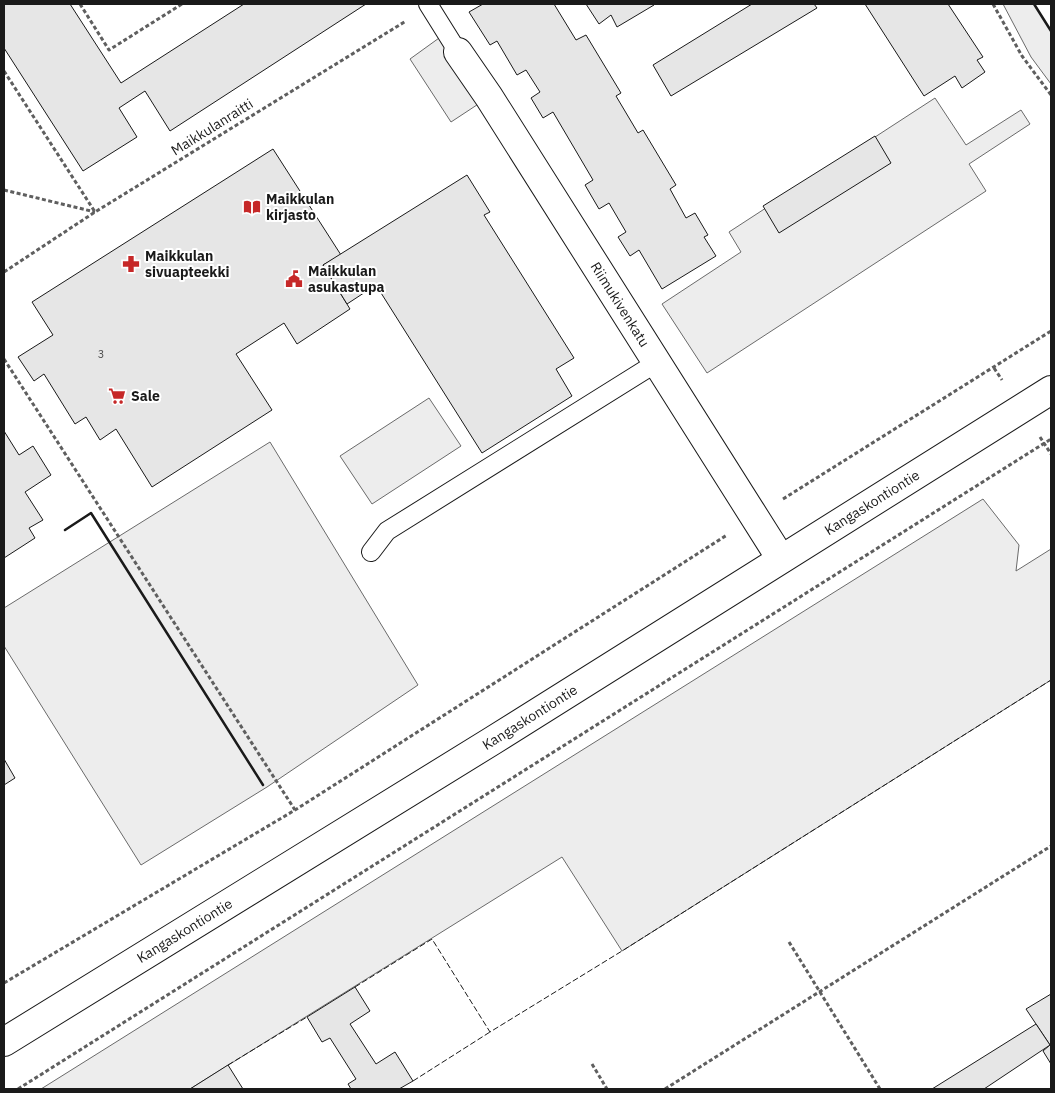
<svg xmlns="http://www.w3.org/2000/svg" width="1055" height="1093" font-family="'IBM Plex Sans',sans-serif">
<style>
.built{fill:#ededed;stroke:#6a6a6a}
.building{fill:#e6e6e6;stroke:#1a1a1a}
.lines{fill:none;stroke-linecap:round;stroke-linejoin:round}
.service-casing{stroke:#1a1a1a;stroke-width:20}
.minor-casing{stroke:#1a1a1a;stroke-width:30}
.tertiary-casing{stroke:#1a1a1a;stroke-width:30}
.path{stroke:#5f5f5f;stroke-width:3;stroke-dasharray:4 2.5;stroke-linecap:butt}
.service{stroke:#fff;stroke-width:18}
.minor{stroke:#fff;stroke-width:28}
.tertiary{stroke:#fff;stroke-width:28}
.fence{stroke:#1a1a1a;stroke-width:1;stroke-dasharray:6 2.5;stroke-linecap:butt}
.wall{stroke:#1a1a1a;stroke-width:2.5}
.labels{text-anchor:middle;dominant-baseline:central;stroke-width:4;stroke-linejoin:round;paint-order:stroke}
.number-label{font-size:11px;fill:#4d4d4d}
.street-label{font-size:14px;fill:#1a1a1a;stroke:#fff}
.poi-label{font-size:14px;font-weight:bold;fill:#1a1a1a;stroke:#fff;text-anchor:start}
</style>
<rect width="100%" height="100%" fill="#fff"/>
<!-- built -->
<g class="built">
<path d="M 1003,4 L 1034,4 L 1051,31 L 1051,84 L 1031,57 Z"/>
<path d="M 446,33 L 489,97 L 451,122 L 410,59 Z"/>
<path d="M 935,98 L 966,145 L 1021,110 L 1030,124 L 969,164 L 986,191 L 707,373 L 662,304 L 741,252 L 729,232 Z"/>
<path d="M 429,398 L 461,446 L 372,504 L 340,456 Z"/>
<path d="M 270,442 L 418,685 L 267,787 L 141,865 L 4,646 L 4,608 Z"/>
<path d="M 983,499 L 1019,545 L 1016,571 L 1051,549 L 1051,680 L 622,951 L 562,857 L 190,1089 L 41,1089 Z"/>
</g>
<!-- building -->
<g class="building">
<path d="M 4,4 L 70,4 L 121,83 L 244,4 L 366,4 L 170,131 L 145,91 L 119,108 L 137,137 L 83,171 L 4,48 Z"/>
<path d="M 483,4 L 554,4 L 576,40 L 586,35 L 621,93 L 616,96 L 638,133 L 643,130 L 676,185 L 670,189 L 686,218 L 695,213 L 708,235 L 704,237 L 716,256 L 662,289 L 639,250 L 630,256 L 618,237 L 626,232 L 609,203 L 599,209 L 585,185 L 593,180 L 553,112 L 543,118 L 531,98 L 540,92 L 526,70 L 517,75 L 497,41 L 490,45 L 469,12 Z"/>
<path d="M 586,4 L 653,4 L 654,5 L 617,27 L 611,15 L 599,24 Z"/>
<path d="M 752,4 L 814,4 L 817,8 L 671,96 L 653,65 Z"/>
<path d="M 865,4 L 948,4 L 983,57 L 977,60 L 985,72 L 962,88 L 955,76 L 924,96 Z"/>
<path d="M 875,136 L 891,163 L 779,233 L 763,206 Z"/>
<path d="M 273,149 L 341,255 L 323,265 L 350,309 L 297,344 L 284,323 L 236,354 L 272,410 L 152,487 L 116,429 L 100,440 L 86,417 L 75,424 L 44,374 L 34,381 L 18,357 L 53,335 L 32,302 Z"/>
<path d="M 467,175 L 490,212 L 484,215 L 574,358 L 556,369 L 572,396 L 482,453 L 376,285 L 347,304 L 323,265 Z"/>
<path d="M 4,431 L 19,455 L 33,446 L 51,475 L 25,492 L 43,520 L 29,528 L 35,538 L 4,558 Z"/>
<path d="M 4,759 L 15,778 L 4,785 Z"/>
<path d="M 355,987 L 370,1011 L 350,1024 L 376,1064 L 395,1052 L 413,1081 L 399,1089 L 351,1089 L 348,1084 L 356,1079 L 330,1038 L 322,1042 L 307,1017 Z"/>
<path d="M 1051,994 L 1051,1064 L 1043,1051 L 1050,1045 L 1026,1009 Z"/>
<path d="M 1036,1024 L 1050,1045 L 984,1089 L 932,1089 Z"/>
<path d="M 228,1065 L 243,1089 L 190,1089 Z"/>
</g>
<g class="lines">
<!-- service casing -->
<g class="service-casing">
<g id="service">
<path d="M 428,4 L 458,52"/>
<path d="M 371,552 L 387,531 L 656,363"/>
</g>
</g>
<!-- minor casing -->
<g class="minor-casing">
<g id="minor">
<path id="s1" d="M 458,52 L 489,97 L 781,559"/>
</g>
</g>
<!-- tertiary casing -->
<g class="tertiary-casing">
<g id="tertiary">
<path id="s2" d="M 4,1042 L 492,741 L 1051,390"/>
</g>
</g>
<!-- path -->
<g class="path">
<path d="M 80,4 L 109,50 L 182,4"/>
<path d="M 993,4 L 1022,56 L 1051,95"/>
<path d="M 4,71 L 95,212"/>
<path d="M 4,190 L 95,212"/>
<path d="M 4,272 L 95,212 L 406,21"/>
<path d="M 4,359 L 295,810"/>
<path d="M 994,368 L 1002,380"/>
<path d="M 1040,437 L 1051,454"/>
<path d="M 783,499 L 1051,331"/>
<path d="M 789,942 L 880,1089"/>
<path d="M 4,983 L 295,810 L 727,535"/>
<path d="M 592,1064 L 607,1089"/>
<path d="M 18,1089 L 1051,439"/>
<path d="M 665,1089 L 1051,846"/>
</g>
<!-- service -->
<use href="#service" class="service"/>
<!-- minor -->
<use href="#minor" class="minor"/>
<!-- tertiary -->
<use href="#tertiary" class="tertiary"/>
<!-- fence -->
<g class="fence">
<path d="M 355,987 L 432,939 L 490,1032 L 622,951 L 1051,680"/>
<path d="M 228,1065 L 307,1017"/>
<path d="M 413,1081 L 490,1032"/>
</g>
<!-- wall -->
<g class="wall">
<path d="M 1034,4 L 1051,31"/>
<path d="M 65,530 L 91,513 L 263,785"/>
</g>
</g>
<!-- icons -->
<defs>
<g id="library-bare" transform="scale(1.35)"><path d="M-6-4Q-3-5.5-.7-3.5V5Q-3 3-6 4ZM6-4Q3-5.5 .7-3.5V5Q3 3 6 4Z" fill="#c62828" stroke="#fff" stroke-width="2.5" paint-order="stroke"/></g>
<g id="pharmacy-bare" transform="scale(1.35)"><path d="M-2-6h4v4h4v4h-4v4h-4v-4h-4v-4h4Z" fill="#c62828" stroke="#fff" stroke-width="2.5" paint-order="stroke"/></g>
<g id="civic-bare" transform="scale(1.35)"><path d="M-.6-6.5H3V-4.5H.6V-3L4-1V1h2V6H-6V1h2V-1L-.6-3ZM-1.2 2.5V6h2.4V2.5Z" fill="#c62828" stroke="#fff" stroke-width="2.5" paint-order="stroke"/></g>
<g id="supermarket-bare" transform="scale(1.35)"><path d="M-6-5.5h2.5l.6 2H6L4.5 2H-2.5L-4.4-4H-6ZM-1.5 3.2a1.3 1.3 0 1 0 .1 0ZM3 3.2a1.3 1.3 0 1 0 .1 0Z" fill="#c62828" stroke="#fff" stroke-width="2.5" paint-order="stroke"/></g>
</defs>
<g fill-rule="evenodd">
<use href="#library-bare" x="252" y="207"/>
<use href="#pharmacy-bare" x="131" y="264"/>
<use href="#civic-bare" x="294" y="279"/>
<use href="#supermarket-bare" x="117" y="396"/>
</g>
<g class="labels">
<!-- number labels -->
<g class="number-label">
<text x="101" y="354">3</text>
</g>
<!-- street labels -->
<g class="street-label">
<text transform="translate(212 127) rotate(-32)">Maikkulanraitti</text>
<text stroke="none"><textPath href="#s1" startOffset="300">Riimukivenkatu</textPath></text>
<text stroke="none"><textPath href="#s2" startOffset="1022">Kangaskontiontie</textPath></text>
<text stroke="none"><textPath href="#s2" startOffset="618">Kangaskontiontie</textPath></text>
<text stroke="none"><textPath href="#s2" startOffset="212">Kangaskontiontie</textPath></text>
</g>
<!-- poi labels -->
<g class="poi-label">
<text x="266" y="199">Maikkulan<tspan x="266" dy="16">kirjasto</tspan></text>
<text x="145" y="256">Maikkulan<tspan x="145" dy="16">sivuapteekki</tspan></text>
<text x="308" y="271">Maikkulan<tspan x="308" dy="16">asukastupa</tspan></text>
<text x="131" y="396">Sale</text>
</g>
</g>
<!-- border -->
<rect width="1055" height="1093" fill="none" stroke="#1a1a1a" stroke-width="10"/>
</svg>
